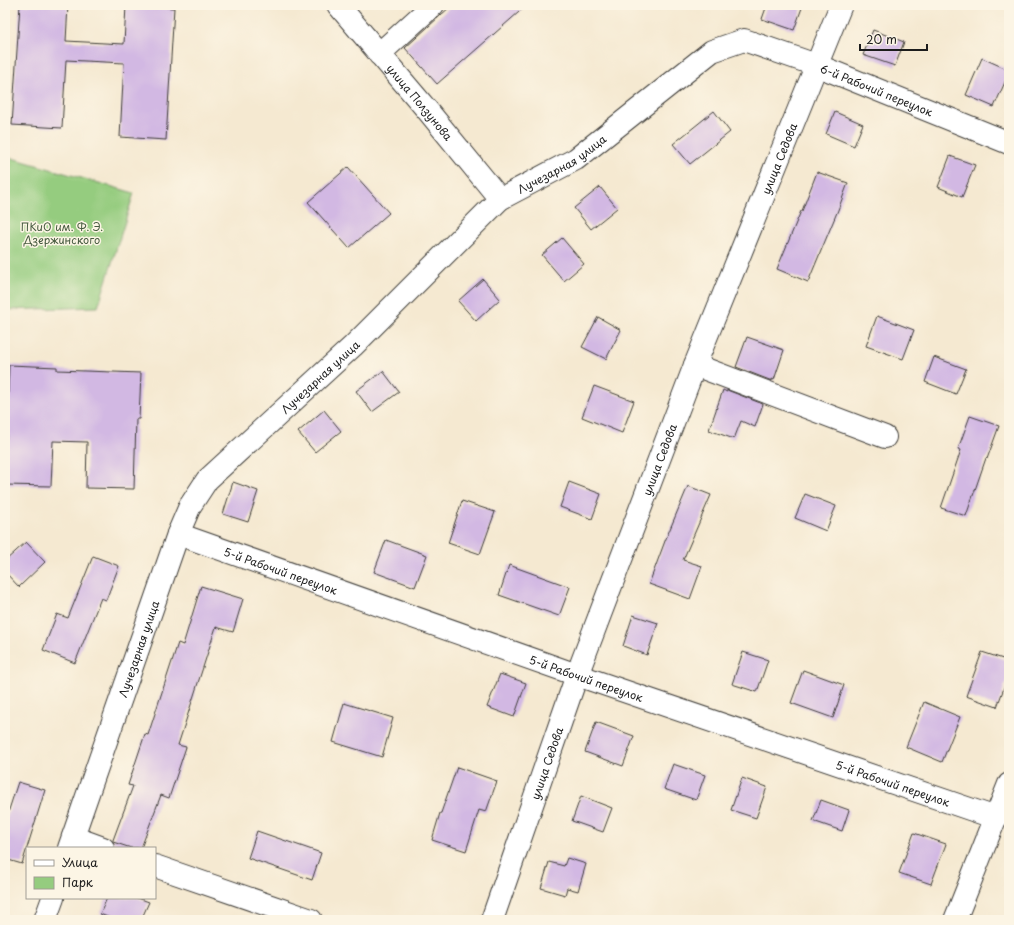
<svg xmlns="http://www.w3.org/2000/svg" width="1014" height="925" font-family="'Playpen Sans',sans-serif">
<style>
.green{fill:#95cc7f;stroke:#58744e}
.building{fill:#d2b8e3}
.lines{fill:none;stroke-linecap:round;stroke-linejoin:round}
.minor-casing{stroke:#3d3b37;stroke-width:24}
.minor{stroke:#fff;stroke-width:22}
.labels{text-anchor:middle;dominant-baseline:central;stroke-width:3;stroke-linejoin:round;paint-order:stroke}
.street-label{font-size:11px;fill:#1c1c1c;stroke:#fcf5e5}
.park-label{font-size:11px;fill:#465a3f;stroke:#fcf5e5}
</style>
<rect width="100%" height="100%" fill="#fcf5e5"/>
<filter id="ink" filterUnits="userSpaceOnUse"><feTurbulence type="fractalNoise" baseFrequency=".025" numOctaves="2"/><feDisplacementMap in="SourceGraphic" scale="8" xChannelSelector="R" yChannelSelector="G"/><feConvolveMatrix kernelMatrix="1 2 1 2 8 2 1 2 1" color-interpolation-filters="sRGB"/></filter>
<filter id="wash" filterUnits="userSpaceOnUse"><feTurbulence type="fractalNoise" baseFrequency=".012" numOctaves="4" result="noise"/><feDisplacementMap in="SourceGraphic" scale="16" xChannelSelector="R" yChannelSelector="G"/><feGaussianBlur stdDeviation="0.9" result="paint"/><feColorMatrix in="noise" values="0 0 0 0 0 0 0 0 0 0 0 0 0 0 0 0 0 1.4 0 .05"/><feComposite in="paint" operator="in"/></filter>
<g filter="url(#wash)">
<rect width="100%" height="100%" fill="#f5e9d1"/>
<!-- green -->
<path class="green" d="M 5,156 L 134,193 L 98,307 L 5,310 Z"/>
<g id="blocks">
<!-- building -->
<g class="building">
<path d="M 20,5 L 68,5 L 66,41 L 124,44 L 126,5 L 174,8 L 166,140 L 120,137 L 124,63 L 66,60 L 62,128 L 12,125 Z"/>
<path d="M 452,5 L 527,5 L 437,84 L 405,48 Z"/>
<path d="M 767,5 L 803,5 L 794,30 L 762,19 Z"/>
<path d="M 873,30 L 904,42 L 895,66 L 863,55 Z"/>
<path d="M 982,58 L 1009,70 L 1009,73 L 994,107 L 966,95 Z"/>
<path d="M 714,111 L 730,132 L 690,164 L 673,144 Z"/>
<path d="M 835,112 L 863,124 L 854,146 L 826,134 Z"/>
<path d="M 950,156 L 975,165 L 962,197 L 938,187 Z"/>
<path d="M 348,167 L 389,213 L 349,248 L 308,202 Z"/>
<path d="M 817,172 L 848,183 L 838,210 L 808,282 L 777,269 L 801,211 L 802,211 Z"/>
<path d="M 600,187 L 617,208 L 591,229 L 574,208 Z"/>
<path d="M 562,238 L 584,264 L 564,281 L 542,255 Z"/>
<path d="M 483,279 L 500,299 L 476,321 L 458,301 Z"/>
<path d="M 877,316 L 914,330 L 903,359 L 866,346 Z"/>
<path d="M 598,317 L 621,330 L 606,359 L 582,347 Z"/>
<path d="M 747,337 L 784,350 L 774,380 L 772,379 L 772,381 L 736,367 Z"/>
<path d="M 934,357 L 966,369 L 956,394 L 925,382 Z"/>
<path d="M 9,365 L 57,367 L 57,370 L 141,373 L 139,419 L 136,419 L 134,489 L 86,488 L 87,442 L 53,441 L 51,486 L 5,485 Z"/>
<path d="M 383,371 L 399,392 L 372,412 L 356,391 Z"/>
<path d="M 594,386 L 634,401 L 622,433 L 582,417 Z"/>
<path d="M 723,390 L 727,392 L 727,390 L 763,404 L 755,427 L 741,421 L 734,439 L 709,430 Z"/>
<path d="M 324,410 L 341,431 L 315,452 L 298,432 Z"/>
<path d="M 970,416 L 999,426 L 987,459 L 986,458 L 966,516 L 941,508 L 961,450 L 958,449 Z"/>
<path d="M 233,482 L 258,491 L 248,522 L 223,514 Z"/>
<path d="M 569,482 L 601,494 L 592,519 L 560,507 Z"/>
<path d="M 688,486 L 711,495 L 683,560 L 702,566 L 690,599 L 649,584 L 665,541 Z"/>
<path d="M 805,494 L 836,506 L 826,531 L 795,518 Z"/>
<path d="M 462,501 L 495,512 L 480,554 L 448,543 Z"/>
<path d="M 386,540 L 427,555 L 415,587 L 374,572 Z"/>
<path d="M 26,542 L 45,562 L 19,587 L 5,572 L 5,561 Z"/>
<path d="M 93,556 L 119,566 L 106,600 L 101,598 L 75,663 L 43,650 L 57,614 L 68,618 Z"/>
<path d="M 509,565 L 570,587 L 559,616 L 499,595 Z"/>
<path d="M 201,586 L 243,599 L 233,632 L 216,627 L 178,745 L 186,747 L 169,798 L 161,795 L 141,848 L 131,848 L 113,842 L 113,840 L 133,786 L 128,785 L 145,734 L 148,735 L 178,643 L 183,645 Z"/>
<path d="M 633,615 L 658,623 L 647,655 L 623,646 Z"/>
<path d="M 743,652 L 768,660 L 757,692 L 732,684 Z"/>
<path d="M 982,652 L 1009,661 L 1009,674 L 997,707 L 966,696 Z"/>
<path d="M 803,670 L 844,685 L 833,718 L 791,703 Z"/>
<path d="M 500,674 L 526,683 L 514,717 L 487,707 Z"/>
<path d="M 924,702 L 960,717 L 942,762 L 906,747 Z"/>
<path d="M 344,703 L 393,718 L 382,757 L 333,742 Z"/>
<path d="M 596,722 L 634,736 L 623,766 L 585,752 Z"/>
<path d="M 673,764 L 705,775 L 696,800 L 664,789 Z"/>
<path d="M 457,767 L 497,781 L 486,812 L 479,810 L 466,851 L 432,840 L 440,813 L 441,813 Z"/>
<path d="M 742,778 L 767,787 L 756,818 L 731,810 Z"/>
<path d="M 18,782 L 45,790 L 22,864 L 5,859 L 5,822 Z"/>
<path d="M 581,796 L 612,808 L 603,832 L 572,821 Z"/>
<path d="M 821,800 L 849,810 L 842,831 L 813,821 Z"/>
<path d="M 257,831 L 321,853 L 312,880 L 248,858 Z"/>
<path d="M 914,833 L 946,844 L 931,884 L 899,873 Z"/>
<path d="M 567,858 L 586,864 L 578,891 L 567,888 L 565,895 L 541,888 L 549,862 L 564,866 Z"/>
<path d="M 107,898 L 138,898 L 149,902 L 141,920 L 115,920 L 100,914 Z"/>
</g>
</g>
</g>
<g filter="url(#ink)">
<use href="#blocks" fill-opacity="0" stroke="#3d3b37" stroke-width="1"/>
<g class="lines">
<!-- minor casing -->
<g class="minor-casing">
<g id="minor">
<path id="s1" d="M 338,5 L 428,111 L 500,199"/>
<path d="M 379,54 L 433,5"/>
<path d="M 695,365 L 885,437"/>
<path id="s2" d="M 178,534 L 577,675 L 996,818"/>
<path d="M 73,837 L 103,848"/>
<path id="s3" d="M 69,848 L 178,534 L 190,506 L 207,480 L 353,346 L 500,199 L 576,159 L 712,51 L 744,40 L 816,65 L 1009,143"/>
<path d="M 155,866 L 311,920"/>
<path d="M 45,920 L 53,898"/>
<path id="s4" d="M 492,920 L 577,675 L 695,365 L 841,5"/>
<path d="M 955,920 L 1009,784"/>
</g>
</g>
<!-- minor -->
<use href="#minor" class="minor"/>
</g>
</g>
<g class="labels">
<!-- street labels -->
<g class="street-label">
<text stroke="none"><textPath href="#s3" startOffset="1235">6-й Рабочий переулок</textPath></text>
<text stroke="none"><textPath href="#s1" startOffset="127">улица Ползунова</textPath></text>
<text stroke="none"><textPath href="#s4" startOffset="814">улица Седова</textPath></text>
<text stroke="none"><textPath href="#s3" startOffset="871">Лучезарная улица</textPath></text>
<text stroke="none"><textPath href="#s3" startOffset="547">Лучезарная улица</textPath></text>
<text stroke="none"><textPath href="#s4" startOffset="490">улица Седова</textPath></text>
<text stroke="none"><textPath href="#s2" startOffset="109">5-й Рабочий переулок</textPath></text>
<text stroke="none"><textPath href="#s3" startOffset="211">Лучезарная улица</textPath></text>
<text stroke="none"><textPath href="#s2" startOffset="433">5-й Рабочий переулок</textPath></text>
<text stroke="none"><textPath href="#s4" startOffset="166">улица Седова</textPath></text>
<text stroke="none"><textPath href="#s2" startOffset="757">5-й Рабочий переулок</textPath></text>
</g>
<!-- park labels -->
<g class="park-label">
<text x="62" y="226">ПКиО им. Ф. Э.<tspan x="62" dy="13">Дзержинского</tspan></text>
</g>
</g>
<!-- margin -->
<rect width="1014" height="925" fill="none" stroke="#fcf5e5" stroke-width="20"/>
<!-- legend -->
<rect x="26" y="847" width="130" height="52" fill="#fcf5e5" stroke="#a29e95"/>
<rect x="34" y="860" width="20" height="6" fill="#ffffff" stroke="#a29e95"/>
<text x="62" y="867" font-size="12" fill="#1c1c1c">Улица</text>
<rect x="34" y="877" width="20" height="12" fill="#95cc7f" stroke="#a29e95"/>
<text x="62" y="887" font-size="12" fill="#1c1c1c">Парк</text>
<!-- scale -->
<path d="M860 44v6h67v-6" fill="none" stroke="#1c1c1c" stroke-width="2"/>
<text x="866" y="44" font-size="12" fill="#1c1c1c" stroke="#fcf5e5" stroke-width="3" paint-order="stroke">20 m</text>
</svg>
